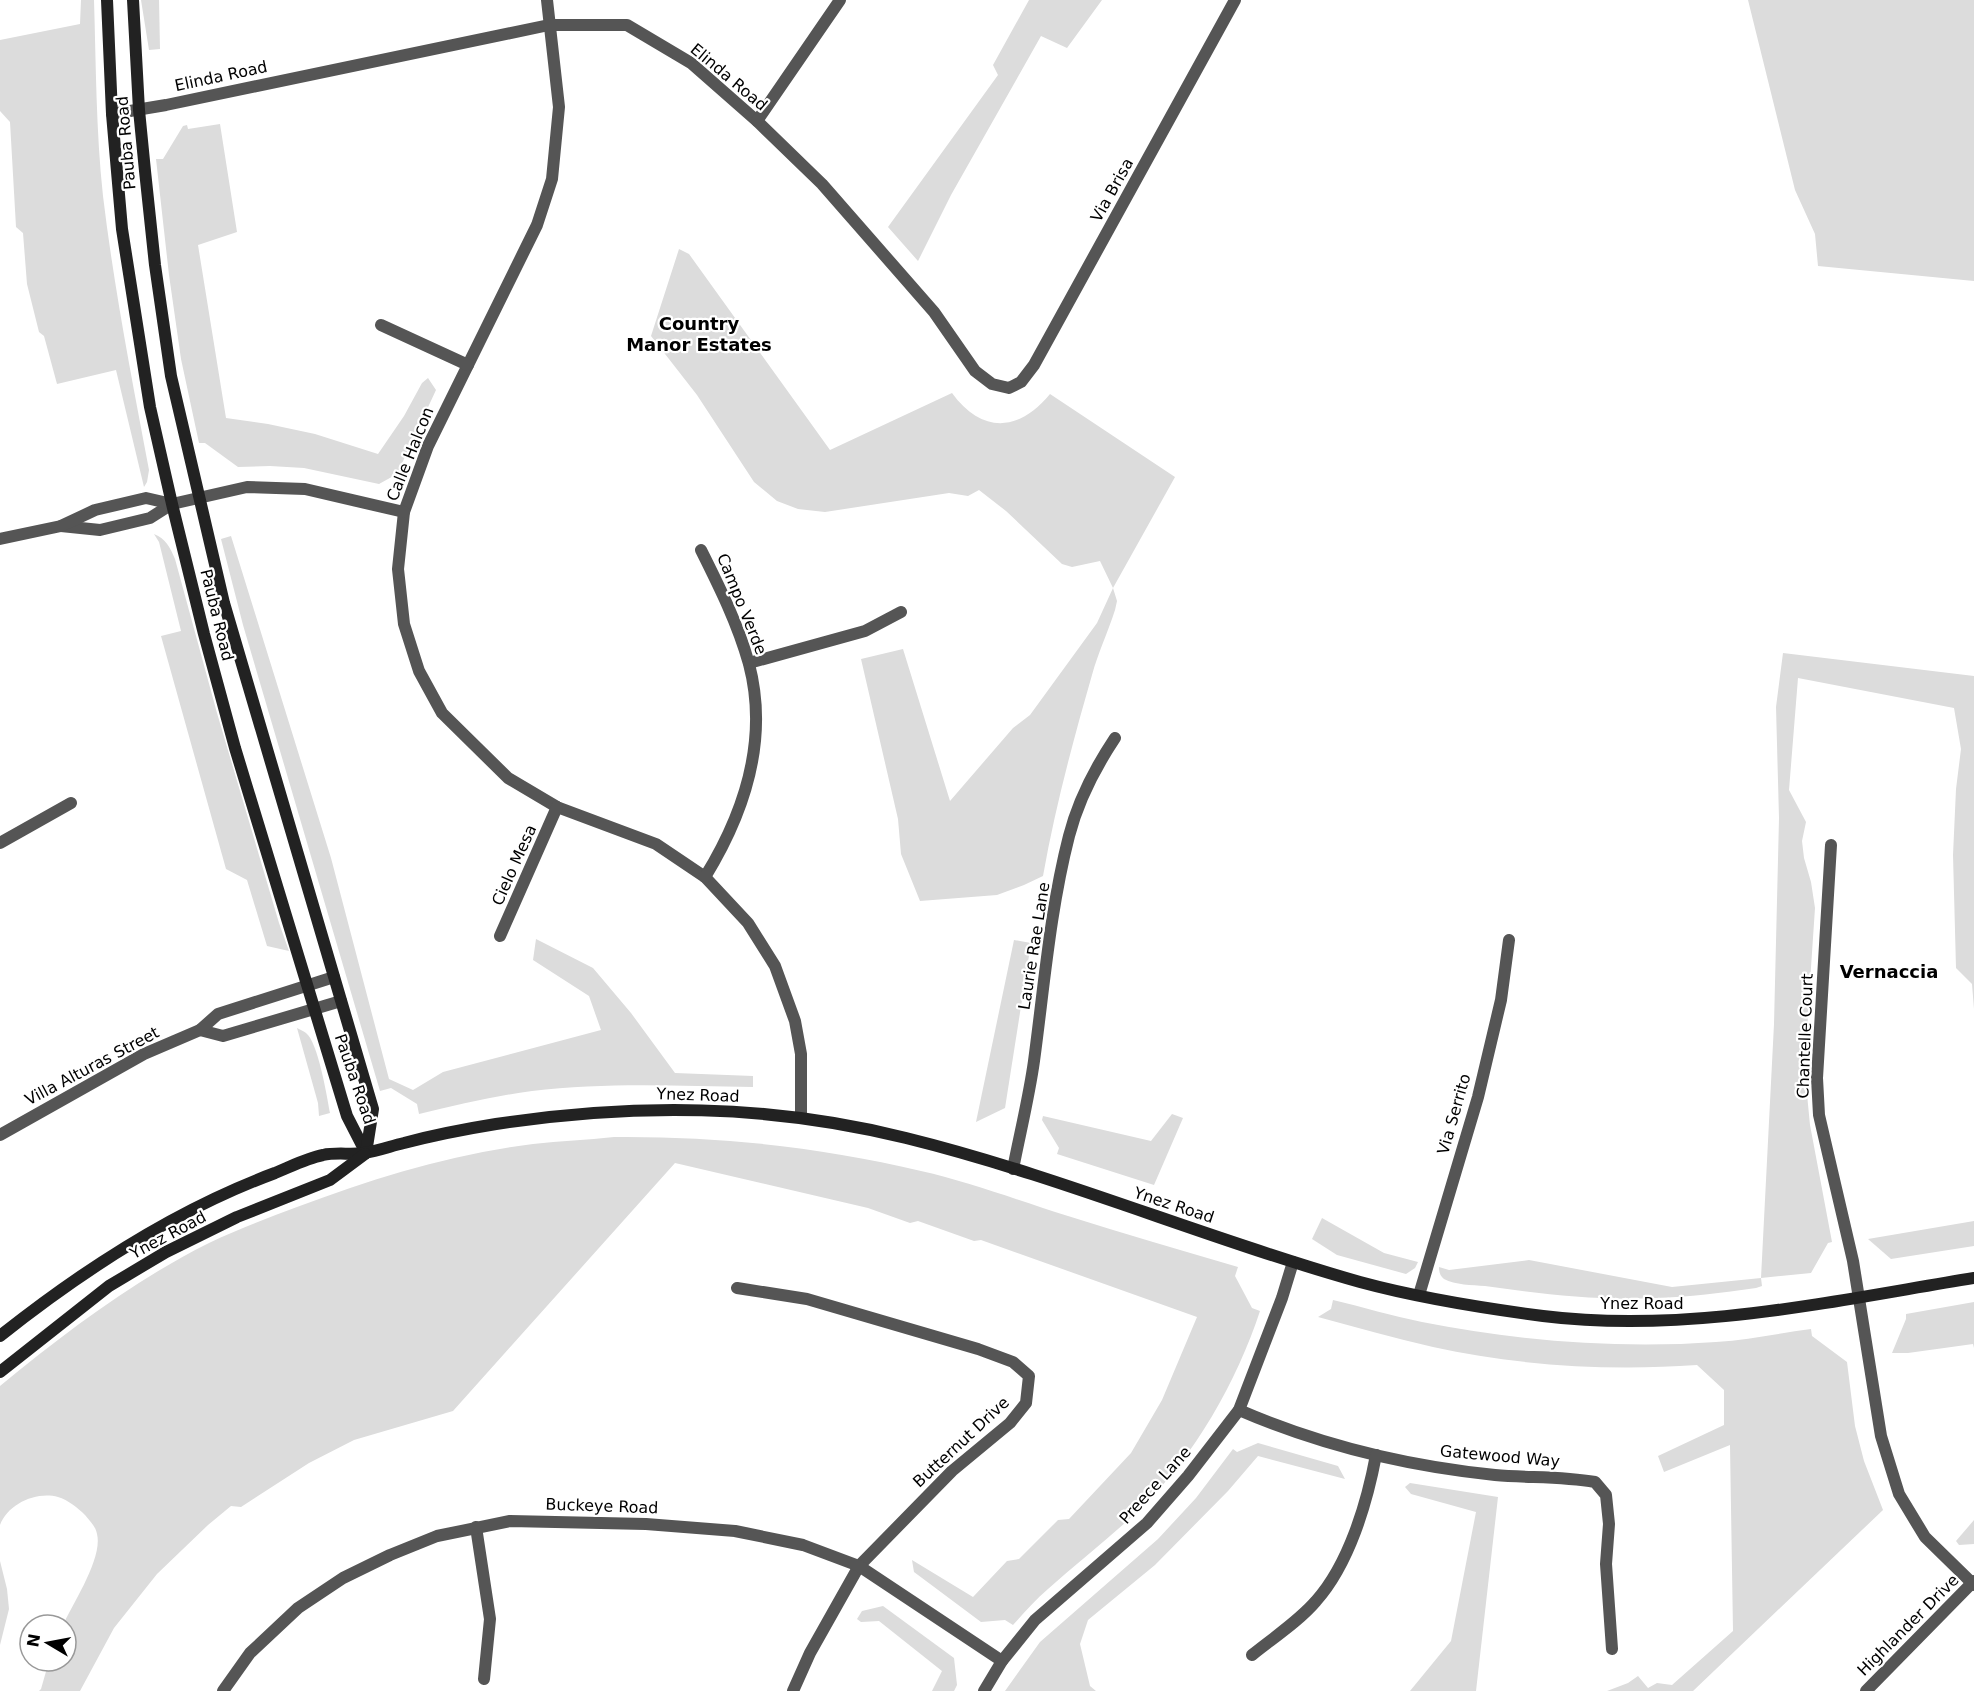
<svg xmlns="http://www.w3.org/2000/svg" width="1974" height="1691" font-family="'DejaVu Sans',sans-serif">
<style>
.green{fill:#dcdcdc}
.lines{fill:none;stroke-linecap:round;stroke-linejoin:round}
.minor{stroke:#555;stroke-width:12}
.tertiary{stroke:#555;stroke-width:12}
.secondary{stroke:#222;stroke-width:12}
.labels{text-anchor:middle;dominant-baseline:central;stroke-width:4.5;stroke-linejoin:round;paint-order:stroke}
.street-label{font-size:16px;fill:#000;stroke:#fff}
.neighbourhood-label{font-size:18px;font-weight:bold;fill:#000;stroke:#fff}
</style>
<rect width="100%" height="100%" fill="#fff"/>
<!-- green -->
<g class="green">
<path d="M 81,0 L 94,0 C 96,65 96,131 103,196 C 114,288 132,379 149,470 L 147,482 L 144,487 L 116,370 L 57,384 L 44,336 L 39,332 L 27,284 L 23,233 L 16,227 L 10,122 L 0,111 L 0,40 L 80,24 Z"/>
<path d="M 141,0 L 159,0 L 160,49 L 149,50 Z"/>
<path d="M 1029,0 L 1102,0 L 1067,48 L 1041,36 L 951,195 L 918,261 L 888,227 L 998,75 L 993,65 Z"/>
<path d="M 1748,0 L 1974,0 L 1974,281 L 1818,266 L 1815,234 L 1795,190 Z"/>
<path d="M 220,124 L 237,232 L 198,245 L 226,418 L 268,424 L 315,434 L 378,454 L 404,416 L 422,383 L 428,378 L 436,390 L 397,474 L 379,484 L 304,468 L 270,466 L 238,467 L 205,443 L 199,443 L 181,359 L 169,275 L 156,159 L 163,159 L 183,126 L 187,125 L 188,129 Z"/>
<path d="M 679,249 L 689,254 L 830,450 L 952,393 C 982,434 1019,432 1050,394 L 1175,477 L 1113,588 L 1117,601 L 1115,610 C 1108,632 1098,653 1092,675 C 1073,741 1055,808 1043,876 L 1024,885 L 997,895 L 920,901 L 901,854 L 898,819 L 861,659 L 903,649 L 950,801 L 1013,728 L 1030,715 L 1097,623 L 1113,588 L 1100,561 L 1072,567 L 1062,564 L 1006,511 L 979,490 L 968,496 L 949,493 L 825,512 L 798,509 L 777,501 L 754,482 L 697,395 L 651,336 Z"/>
<path d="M 154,534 C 166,539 170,547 175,559 L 217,713 L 279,923 L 289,951 L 267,946 L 247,880 L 226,869 L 161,636 L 181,631 L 159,542 Z"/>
<path d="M 231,536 L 331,858 L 389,1079 L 413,1090 L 443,1072 L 601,1030 L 589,996 L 533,960 L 536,939 L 593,968 L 631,1013 L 675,1073 L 753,1076 L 753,1087 C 680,1086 605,1082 532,1091 C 494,1096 457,1105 419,1114 L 417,1104 L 391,1088 L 380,1091 L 243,625 L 221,539 Z"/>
<path d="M 1783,653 L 1974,676 L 1974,1009 L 1972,984 L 1956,968 L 1953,855 L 1956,789 L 1961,749 L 1954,708 L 1798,678 L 1789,790 L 1806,822 L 1802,841 L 1804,858 L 1811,882 L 1815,908 L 1808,1012 L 1806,1084 L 1810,1125 L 1832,1242 L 1828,1243 L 1811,1273 L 1761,1278 L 1762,1286 L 1756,1288 C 1722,1293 1689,1297 1655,1298 C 1598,1301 1541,1294 1485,1286 C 1472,1285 1455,1285 1444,1279 C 1440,1276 1439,1272 1439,1267 L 1449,1270 L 1529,1260 L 1672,1287 L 1761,1278 L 1774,1024 L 1779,818 L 1776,707 Z"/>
<path d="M 1014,940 L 1031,943 L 1005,1108 L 976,1122 Z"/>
<path d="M 297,1028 C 300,1030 304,1031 306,1033 C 318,1042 327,1096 330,1113 L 319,1116 L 318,1103 Z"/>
<path d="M 1172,1114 L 1183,1118 L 1154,1185 L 1057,1154 L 1059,1148 L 1042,1120 L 1043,1116 L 1151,1141 Z"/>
<path d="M 614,1137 C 718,1136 820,1147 921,1171 C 970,1182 1020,1201 1068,1216 C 1125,1234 1181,1250 1238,1267 L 1235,1276 L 1252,1308 L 1260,1311 C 1237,1381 1194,1457 1141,1508 C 1111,1537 1078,1562 1048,1589 C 1035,1600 1024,1613 1013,1625 L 1005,1620 L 981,1622 L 914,1572 L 912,1560 L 973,1597 L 1007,1561 L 1019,1559 L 1058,1520 L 1069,1519 L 1131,1453 L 1162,1400 L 1197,1317 L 981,1240 L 974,1241 L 918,1221 L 910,1223 L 868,1208 L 675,1163 L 453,1411 L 354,1440 L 309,1463 L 241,1507 L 231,1506 L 208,1525 L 157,1574 L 114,1628 L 80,1691 L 39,1691 L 41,1689 L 49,1661 L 66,1661 L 66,1625 L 63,1625 C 73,1603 103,1558 97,1534 C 96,1527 90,1521 85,1515 C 78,1508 68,1500 58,1497 C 36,1491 8,1504 0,1525 L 0,1386 C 66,1332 133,1281 209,1243 C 238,1229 268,1218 297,1207 C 374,1178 452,1154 533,1144 C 560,1141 587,1140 614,1137 Z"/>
<path d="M 1322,1218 L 1384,1253 L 1418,1262 L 1415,1268 L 1406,1274 L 1337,1255 L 1312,1239 Z"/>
<path d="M 1974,1221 L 1974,1246 L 1891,1259 L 1868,1239 Z"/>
<path d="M 1333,1300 C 1363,1307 1392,1316 1422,1322 C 1517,1341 1619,1349 1716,1342 C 1748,1340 1780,1333 1811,1329 L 1812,1336 L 1847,1362 L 1855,1426 L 1864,1461 L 1883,1510 L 1693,1691 L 1607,1691 L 1628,1683 L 1638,1676 L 1648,1688 L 1657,1683 L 1672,1685 L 1733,1631 L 1730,1445 L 1664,1472 L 1658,1456 L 1724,1425 L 1724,1390 L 1697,1365 C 1609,1371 1519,1366 1433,1347 C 1394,1338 1356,1327 1318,1317 L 1331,1309 Z"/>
<path d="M 1974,1302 L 1974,1348 L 1973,1344 L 1908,1353 L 1892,1353 L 1906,1319 L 1906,1314 Z"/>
<path d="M 1258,1443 L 1338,1466 L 1345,1479 L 1258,1456 L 1228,1491 L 1155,1565 L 1088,1620 L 1080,1644 L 1090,1686 L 1096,1691 L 1005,1691 L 1040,1642 L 1158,1539 L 1196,1498 L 1233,1449 L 1237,1452 Z"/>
<path d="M 1410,1483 L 1498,1497 L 1476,1691 L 1410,1691 L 1451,1641 L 1476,1512 L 1411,1494 L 1405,1487 Z"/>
<path d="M 1974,1520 L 1974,1544 L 1959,1545 L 1956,1541 Z"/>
<path d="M 0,1561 L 7,1589 L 9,1609 L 0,1645 Z"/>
<path d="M 883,1606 L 954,1658 L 957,1685 L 954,1691 L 932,1691 L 942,1671 L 879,1621 L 861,1622 L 857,1619 L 862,1611 Z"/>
</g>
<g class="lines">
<!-- minor -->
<g class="minor">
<path d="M 547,0 L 559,107 L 552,179 L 537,225 L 428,446 L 404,512 L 398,569 L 404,624 L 419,671 L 442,713 L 508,778 L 557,807 L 656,844 L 705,877 L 748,923 L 775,966 L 795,1021 L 801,1054 L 801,1116"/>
<path d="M 112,114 L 166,105 L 549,25 L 627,25 L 691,63 L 757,121 L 822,184 L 934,312 L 975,371 L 992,384 L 1009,388 L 1021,382 L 1034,365 L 1235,0"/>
<path d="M 757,121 L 840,0"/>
<path d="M 381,325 L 468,365"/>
<path d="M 61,526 L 100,530 L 150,518 L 172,504 L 247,487 L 305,489 L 404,512"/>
<path d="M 0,539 L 61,526 L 95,510 L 146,498 L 172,504"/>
<path d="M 701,550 C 719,586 738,624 749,664 C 769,740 745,812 705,877"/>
<path d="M 749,663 L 865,631 L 901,612"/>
<path d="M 0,843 L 71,803"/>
<path d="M 1831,845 L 1817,1078 L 1819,1115 L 1853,1261 L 1881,1436 L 1899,1494 L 1925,1537 L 1974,1585"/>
<path d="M 500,936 L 557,807"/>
<path d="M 200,1030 L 223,1036 L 341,1001"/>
<path d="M 0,1135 L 144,1054 L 200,1030 L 218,1014 L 334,977"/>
<path d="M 1013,1169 C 1020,1133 1029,1097 1034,1061 C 1044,987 1050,910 1069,836 C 1078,801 1095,768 1115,738"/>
<path d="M 737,1288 L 807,1299 L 978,1349 L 1013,1362 L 1029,1376 L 1026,1403 L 1010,1423 L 952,1471 L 859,1566 L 810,1653 L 793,1691"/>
<path d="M 1419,1295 L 1478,1097 L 1501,1000 L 1509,940"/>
<path d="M 1239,1410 C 1320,1445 1407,1466 1495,1475 C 1528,1478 1562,1476 1595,1482 L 1606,1495 L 1609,1524 L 1606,1564 L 1612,1649"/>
<path d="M 476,1527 L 490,1619 L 484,1679"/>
<path d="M 1252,1655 C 1273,1638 1299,1621 1316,1601 C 1349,1564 1367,1503 1376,1455"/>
<path d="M 223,1691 L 250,1653 L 298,1608 L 343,1578 L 390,1555 L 437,1536 L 510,1521 L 646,1524 L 735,1531 L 803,1545 L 859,1566 L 1002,1661"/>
<path d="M 1866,1691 L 1974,1581"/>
</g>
<!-- tertiary -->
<path class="tertiary" d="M 984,1691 L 1002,1661 L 1035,1620 L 1147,1523 L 1188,1476 L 1239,1410 L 1282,1298 L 1293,1262"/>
<!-- secondary -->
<g class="secondary">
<path d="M 107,0 L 112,114 L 122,229 L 150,407 L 172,504 L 204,634 L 235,748 L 347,1116 L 366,1153"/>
<path d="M 133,0 L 139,110 L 145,171 L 155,265 L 171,376 L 224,603 L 373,1109 L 366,1153"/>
<path d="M 0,1336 C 83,1270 175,1210 275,1173 C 290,1167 307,1158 323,1155 C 336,1152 351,1155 364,1153 C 378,1151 391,1146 404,1143 C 434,1135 465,1129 496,1124 C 635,1103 769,1104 906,1138 C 1060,1176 1207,1239 1360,1282 C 1419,1298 1482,1308 1543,1316 C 1687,1334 1832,1301 1974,1278"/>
<path d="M 0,1372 L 109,1286 L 166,1252 L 237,1217 L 330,1180 L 365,1154"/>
</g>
</g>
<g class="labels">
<!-- street labels -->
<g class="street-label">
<text transform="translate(221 76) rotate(-12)">Elinda Road</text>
<text transform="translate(729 77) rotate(40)">Elinda Road</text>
<text transform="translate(126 143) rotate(-95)">Pauba Road</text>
<text transform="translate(1112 190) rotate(-61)">Via Brisa</text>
<text transform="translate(410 454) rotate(-68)">Calle Halcon</text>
<text transform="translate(742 604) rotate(68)">Campo Verde</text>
<text transform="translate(217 615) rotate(76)">Pauba Road</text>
<text transform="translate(514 865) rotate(-66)">Cielo Mesa</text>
<text transform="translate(1034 946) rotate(-81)">Laurie Rae Lane</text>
<text transform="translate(1805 1036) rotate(-88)">Chantelle Court</text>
<text transform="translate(92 1066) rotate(-28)">Villa Alturas Street</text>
<text transform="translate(355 1079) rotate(71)">Pauba Road</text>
<text transform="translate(698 1095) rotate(2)">Ynez Road</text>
<text transform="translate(1454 1114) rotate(-74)">Via Serrito</text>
<text transform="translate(1174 1205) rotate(18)">Ynez Road</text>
<text transform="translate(168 1235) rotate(-28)">Ynez Road</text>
<text x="1642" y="1303">Ynez Road</text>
<text transform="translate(961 1442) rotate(-43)">Butternut Drive</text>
<text transform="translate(1500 1456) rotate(5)">Gatewood Way</text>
<text transform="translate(1155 1485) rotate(-48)">Preece Lane</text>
<text transform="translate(602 1506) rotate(2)">Buckeye Road</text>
<text transform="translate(1908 1625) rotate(-45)">Highlander Drive</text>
</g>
<!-- neighbourhood labels -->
<g class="neighbourhood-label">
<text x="699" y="323">Country<tspan x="699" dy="21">Manor Estates</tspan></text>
<text x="1889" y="971">Vernaccia</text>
</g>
</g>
<!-- north arrow -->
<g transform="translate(48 1643) rotate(280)"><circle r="28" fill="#ffffff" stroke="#999999" stroke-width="1.5"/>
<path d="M0-4.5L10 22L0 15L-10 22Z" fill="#000000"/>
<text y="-9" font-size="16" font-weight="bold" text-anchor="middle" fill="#000000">N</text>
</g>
</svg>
